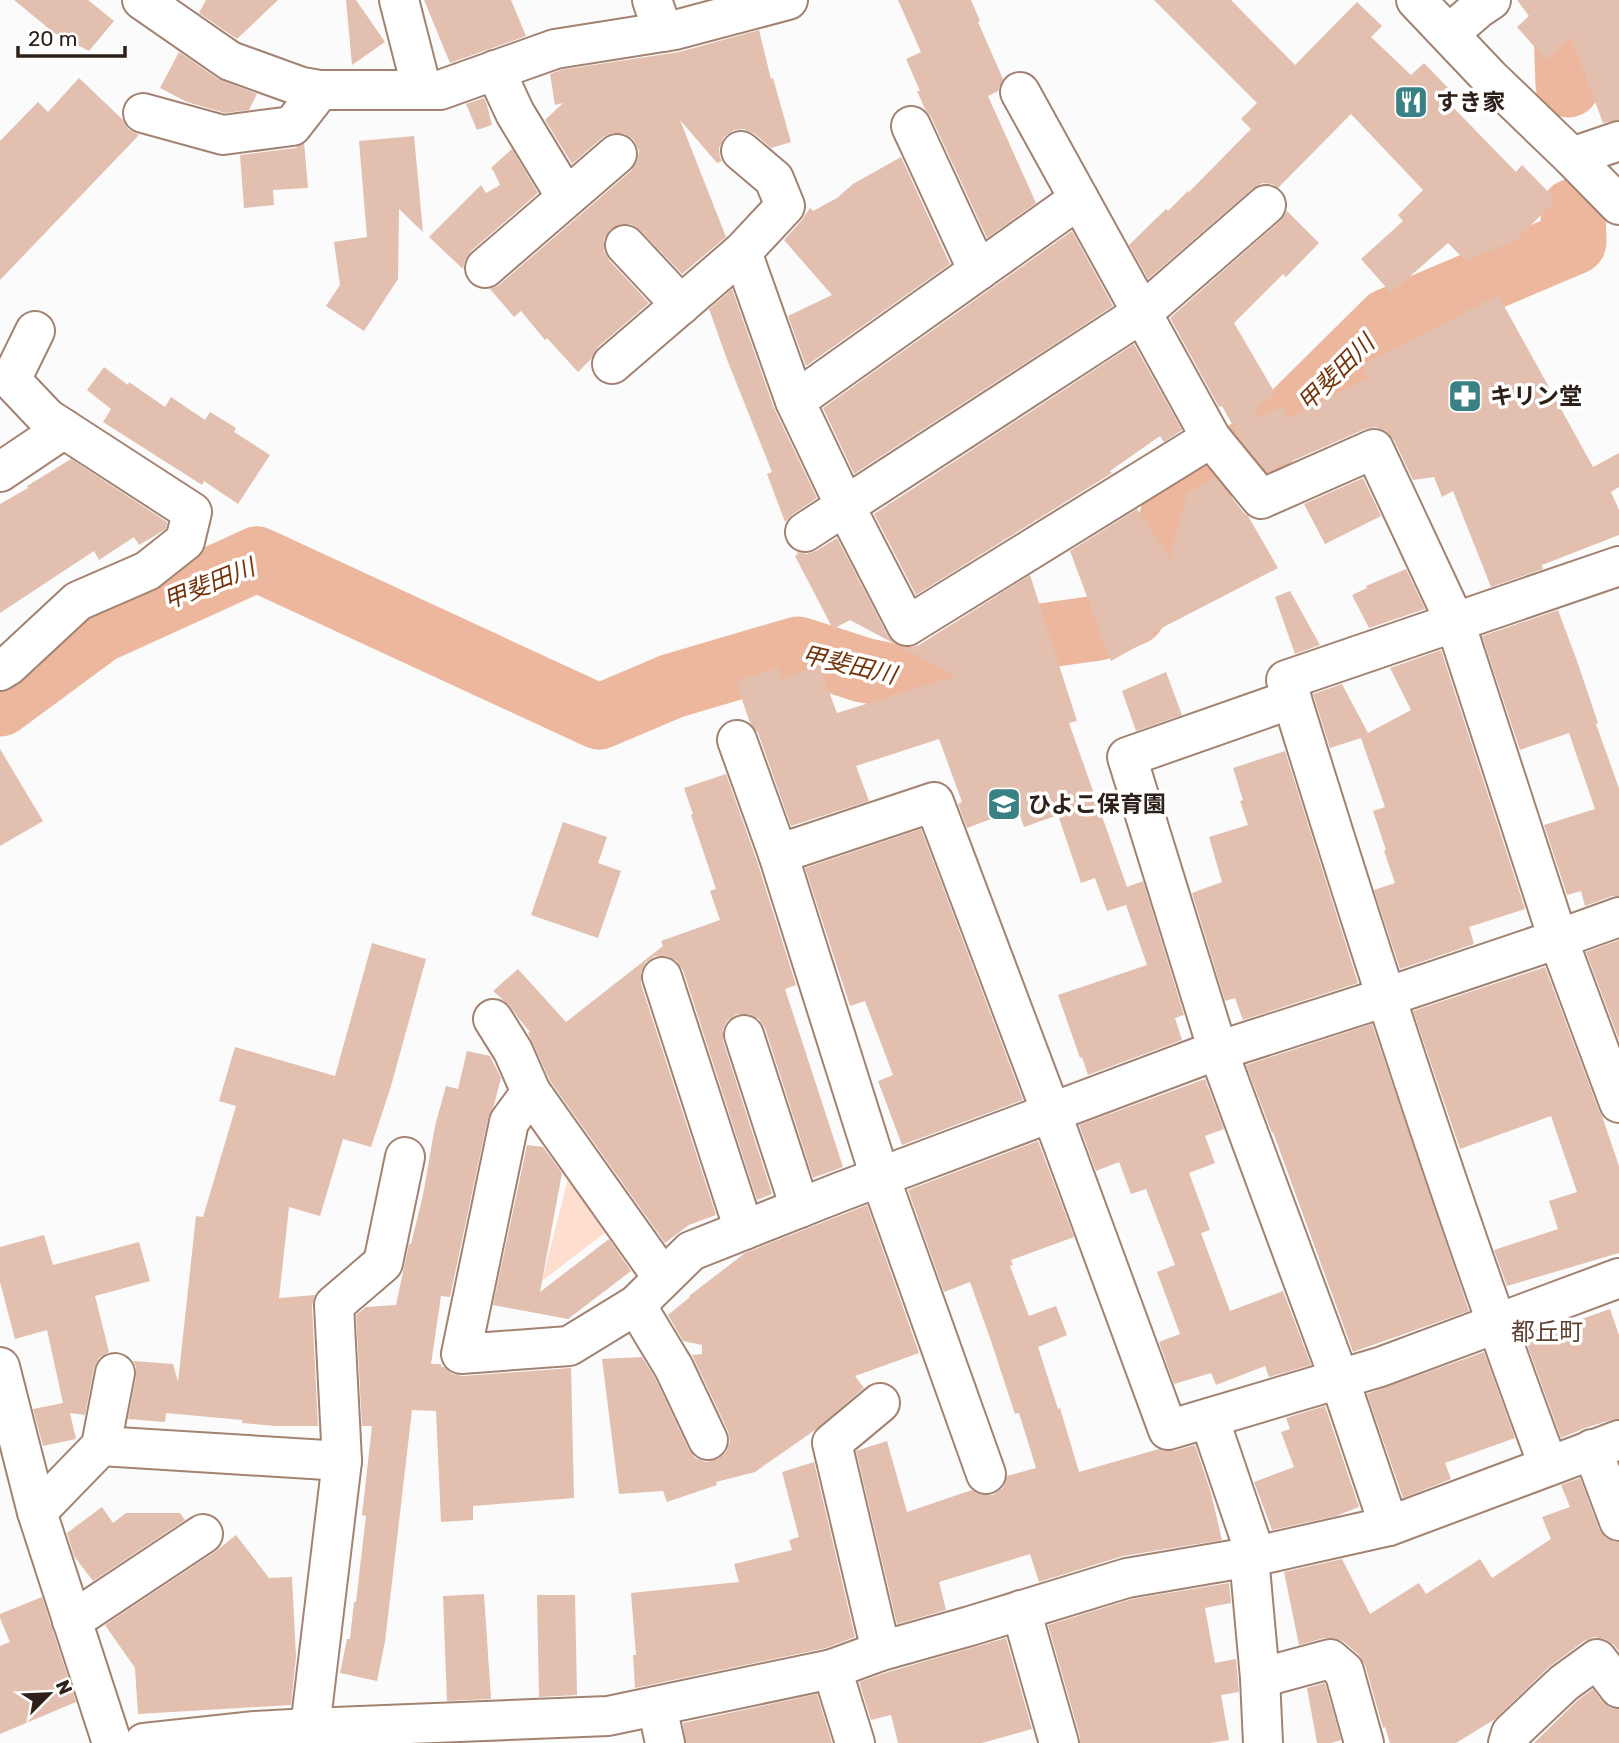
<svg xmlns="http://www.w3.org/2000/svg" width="1619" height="1743" font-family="Rubik,'Noto Sans JP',sans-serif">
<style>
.green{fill:#fedece}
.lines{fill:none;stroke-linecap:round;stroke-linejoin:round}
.river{stroke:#ecb79c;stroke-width:65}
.building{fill:#e2bfae}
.minor-casing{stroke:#a28271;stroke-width:42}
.major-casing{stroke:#a28271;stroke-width:42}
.minor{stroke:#fff;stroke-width:38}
.major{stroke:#fff;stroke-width:38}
.labels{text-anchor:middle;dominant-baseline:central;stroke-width:7;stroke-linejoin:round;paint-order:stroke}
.poi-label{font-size:23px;font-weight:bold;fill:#2e211a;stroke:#fff;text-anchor:start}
.water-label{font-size:24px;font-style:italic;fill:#73340b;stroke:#fff}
.neighbourhood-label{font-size:24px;fill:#604334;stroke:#fff}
</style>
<rect width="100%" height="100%" fill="#fbfbfb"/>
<!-- green -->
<path class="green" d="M 570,1171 L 610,1229 L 542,1281 Z"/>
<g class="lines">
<!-- river -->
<g class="river">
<path d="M 1565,0 L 1568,85"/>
<path d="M 0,704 L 99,631 L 257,559 L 599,717 L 672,686 L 798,649 L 863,670 L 922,682 L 969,667 L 1012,640 L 1098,628 L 1133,613 L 1152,578 L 1182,487 L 1265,443 L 1388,321 L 1574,242 L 1573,211"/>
</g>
</g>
<!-- building -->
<g class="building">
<path d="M 14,0 L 88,0 L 114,21 L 89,51 L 53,32 Z"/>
<path d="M 206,0 L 278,0 L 237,39 L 199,13 Z"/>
<path d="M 346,0 L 356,0 L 385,42 L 352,65 Z"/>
<path d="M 424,0 L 511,0 L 526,36 L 450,63 Z"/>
<path d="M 898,0 L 971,0 L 980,21 L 978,22 L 1003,79 L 998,91 L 988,96 L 1036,203 L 987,238 L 931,117 L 925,109 L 917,91 L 920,91 L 906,59 L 921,52 Z"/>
<path d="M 1154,0 L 1231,0 L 1295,65 L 1357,2 L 1382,26 L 1371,37 L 1411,75 L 1424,63 L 1452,92 L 1445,99 L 1516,172 L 1522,165 L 1556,200 L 1516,240 L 1466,261 L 1448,243 L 1391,293 L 1361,259 L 1403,221 L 1398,215 L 1423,190 L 1351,114 L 1278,188 L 1272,184 L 1262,183 L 1252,189 L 1148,279 L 1129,245 L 1166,209 L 1168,211 L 1188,191 L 1189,192 L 1251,129 L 1241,119 L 1257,103 Z"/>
<path d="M 1517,0 L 1619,0 L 1619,120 L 1603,123 L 1571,37 L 1546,60 L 1517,27 L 1529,16 Z"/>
<path d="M 759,30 L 771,79 L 773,78 L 791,142 L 771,148 L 755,134 L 744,129 L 734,130 L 724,137 L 719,148 L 720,158 L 722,161 L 717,163 L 680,120 L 726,237 L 682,274 L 640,230 L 631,224 L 621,224 L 611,229 L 604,239 L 604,251 L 609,260 L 649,303 L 598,347 L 591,359 L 578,372 L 547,338 L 545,340 L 521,311 L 514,317 L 490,289 L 499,285 L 631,171 L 637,162 L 639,151 L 634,140 L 625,134 L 612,133 L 603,137 L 572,164 L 545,120 L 563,103 L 555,105 L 550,74 L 560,70 L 679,52 Z"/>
<path d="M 179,52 L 218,79 L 257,94 L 249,110 L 225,113 L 187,102 L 160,88 Z"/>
<path d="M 79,78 L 122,119 L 128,129 L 139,135 L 0,280 L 0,141 L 38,102 L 48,112 Z"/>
<path d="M 484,98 L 487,105 L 492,125 L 477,130 L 466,104 Z"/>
<path d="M 414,136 L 423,232 L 399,209 L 398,279 L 364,331 L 326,306 L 340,285 L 334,242 L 367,237 L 359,141 Z"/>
<path d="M 304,142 L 308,188 L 273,190 L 274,205 L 244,208 L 240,155 L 295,148 Z"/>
<path d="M 512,149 L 538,193 L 471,251 L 465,260 L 463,269 L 429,237 L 481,185 L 486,193 L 500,185 L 494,172 L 491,168 Z"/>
<path d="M 901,157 L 950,264 L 806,366 L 788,316 L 832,295 L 784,240 L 801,221 L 810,208 L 813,211 L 837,198 L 853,184 Z"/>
<path d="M 1287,211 L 1319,243 L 1286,277 L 1283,274 L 1234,323 L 1275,393 L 1255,411 L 1260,417 L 1282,406 L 1289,418 L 1368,378 L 1362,365 L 1498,295 L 1593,467 L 1619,453 L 1619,487 L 1611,492 L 1619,510 L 1619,535 L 1542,565 L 1543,569 L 1491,587 L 1453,491 L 1442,497 L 1434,477 L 1413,480 L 1394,440 L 1386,431 L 1376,427 L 1365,429 L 1267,472 L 1242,442 L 1222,406 L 1219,407 L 1170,318 L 1280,221 Z"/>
<path d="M 1072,231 L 1113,306 L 854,474 L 823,408 Z"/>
<path d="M 732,289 L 774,408 L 817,498 L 793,514 L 785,522 L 767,474 L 772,472 L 728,362 L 709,309 Z"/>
<path d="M 1134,344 L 1182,430 L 1164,442 L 1160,436 L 1110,471 L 1112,473 L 916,595 L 874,514 Z"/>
<path d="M 104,367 L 128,385 L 129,382 L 165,407 L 171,397 L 205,420 L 210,412 L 236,428 L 234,432 L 270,455 L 238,504 L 204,481 L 202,485 L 103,422 L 111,409 L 87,390 Z"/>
<path d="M 71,459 L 167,522 L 166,529 L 139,545 L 134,537 L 99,560 L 94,551 L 0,613 L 0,504 L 28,488 L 27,486 Z"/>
<path d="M 1215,477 L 1244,513 L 1248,516 L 1278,568 L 1152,633 L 1154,637 L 1111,661 L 1070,551 L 1137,509 L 1170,558 L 1187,493 Z"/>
<path d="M 1363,478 L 1381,516 L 1325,544 L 1304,504 Z"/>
<path d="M 837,538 L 888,636 L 895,644 L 850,620 L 833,629 L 795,556 L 798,554 L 797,552 L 807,554 L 816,551 Z"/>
<path d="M 1406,569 L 1425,609 L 1369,628 L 1352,595 L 1367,588 L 1366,586 Z"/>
<path d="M 1030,575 L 1077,721 L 1069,723 L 1127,887 L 1143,881 L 1184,1015 L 1175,1018 L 1182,1040 L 1088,1075 L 1082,1057 L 1080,1058 L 1058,995 L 1147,965 L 1126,905 L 1107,911 L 1095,878 L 1081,883 L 1058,815 L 1024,827 L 1018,809 L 967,828 L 958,804 L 962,802 L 939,739 L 856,766 L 869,801 L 791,826 L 758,733 L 750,723 L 736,682 L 778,667 L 782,679 L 819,665 L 837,713 L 956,676 L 898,645 L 908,648 L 919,645 Z"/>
<path d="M 1290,591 L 1320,645 L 1295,654 L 1275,597 Z"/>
<path d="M 1558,610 L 1577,661 L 1598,723 L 1596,724 L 1619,788 L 1619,896 L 1612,896 L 1585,906 L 1581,891 L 1567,895 L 1544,825 L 1595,809 L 1569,733 L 1520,750 L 1482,636 Z"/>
<path d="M 1441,650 L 1525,909 L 1469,927 L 1474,944 L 1400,969 L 1374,890 L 1395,883 L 1384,851 L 1386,850 L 1373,811 L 1385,807 L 1361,738 L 1330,748 L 1313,694 L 1342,684 L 1368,733 L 1411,710 L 1390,668 Z"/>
<path d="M 1166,672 L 1182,715 L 1136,731 L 1122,691 Z"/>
<path d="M 0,749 L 43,821 L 0,846 Z"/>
<path d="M 1285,751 L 1358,983 L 1243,1020 L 1235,998 L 1225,1001 L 1192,893 L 1222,882 L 1209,837 L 1248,825 L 1240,801 L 1243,800 L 1233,768 Z"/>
<path d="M 726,774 L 757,861 L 796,985 L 785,989 L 843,1167 L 813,1178 L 765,1028 L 759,1019 L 749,1014 L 737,1014 L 727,1021 L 723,1030 L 723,1041 L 772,1194 L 757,1200 L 683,970 L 677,961 L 667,956 L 655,956 L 646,962 L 641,972 L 641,984 L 716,1215 L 689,1225 L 665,1243 L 550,1081 L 528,1033 L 530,1032 L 519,1019 L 511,1007 L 493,991 L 518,969 L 566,1022 L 663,946 L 661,941 L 720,920 L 710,891 L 716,889 L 691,815 L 693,814 L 684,788 Z"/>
<path d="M 563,822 L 607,837 L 598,863 L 621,871 L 598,938 L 531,915 Z"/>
<path d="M 921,829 L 1023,1100 L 902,1145 L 878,1081 L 893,1075 L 865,1001 L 850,1006 L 805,868 Z"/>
<path d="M 1619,940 L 1619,1040 L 1586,952 Z"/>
<path d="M 372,943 L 426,959 L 391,1086 L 371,1147 L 343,1139 L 320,1216 L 289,1207 L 279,1298 L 315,1295 L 312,1306 L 318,1426 L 275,1426 L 242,1423 L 242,1420 L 166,1413 L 165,1422 L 128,1419 L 136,1377 L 136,1367 L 133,1361 L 173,1364 L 178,1382 L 196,1216 L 203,1217 L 236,1106 L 219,1101 L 235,1047 L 335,1076 Z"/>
<path d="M 1545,967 L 1599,1111 L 1602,1116 L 1619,1166 L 1619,1253 L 1507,1286 L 1494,1250 L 1558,1229 L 1549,1201 L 1577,1192 L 1551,1116 L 1460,1149 L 1413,1011 Z"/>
<path d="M 1372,1024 L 1469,1311 L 1353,1352 L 1273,1132 L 1272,1133 L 1246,1065 Z"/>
<path d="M 467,1051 L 490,1056 L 501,1078 L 494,1105 L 488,1118 L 450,1297 L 441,1296 L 431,1364 L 441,1364 L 441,1367 L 444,1367 L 452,1374 L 463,1376 L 571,1368 L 574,1498 L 473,1506 L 473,1520 L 441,1522 L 436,1411 L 412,1410 L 385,1642 L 377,1681 L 340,1673 L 347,1639 L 350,1639 L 354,1602 L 356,1602 L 366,1516 L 362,1515 L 372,1426 L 362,1426 L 356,1315 L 366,1307 L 396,1305 L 409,1244 L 411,1244 L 423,1195 L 435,1126 L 446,1086 L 458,1089 Z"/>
<path d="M 1205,1079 L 1224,1129 L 1205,1136 L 1215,1163 L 1189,1173 L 1210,1230 L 1201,1233 L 1230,1311 L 1283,1291 L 1311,1365 L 1269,1377 L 1265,1366 L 1216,1385 L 1211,1373 L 1174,1384 L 1159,1342 L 1180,1334 L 1157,1272 L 1175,1265 L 1146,1189 L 1131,1194 L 1119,1162 L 1096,1171 L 1079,1125 Z"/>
<path d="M 1038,1141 L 1074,1237 L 1011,1260 L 1013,1265 L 1010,1266 L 1029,1316 L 1056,1306 L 1067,1335 L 1038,1347 L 1058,1409 L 1060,1408 L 1079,1472 L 1159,1449 L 1164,1451 L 1174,1451 L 1195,1445 L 1211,1493 L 1222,1540 L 1123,1556 L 1039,1582 L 1030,1554 L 939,1582 L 946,1610 L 897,1624 L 856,1451 L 887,1441 L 907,1512 L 972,1490 L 981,1495 L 993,1495 L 1003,1488 L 1007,1476 L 1036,1468 L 1019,1413 L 1015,1414 L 990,1338 L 970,1282 L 944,1292 L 908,1190 Z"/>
<path d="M 527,1145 L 543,1147 L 562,1173 L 540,1292 L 609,1239 L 631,1271 L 568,1319 L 493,1305 Z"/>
<path d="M 867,1205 L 919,1353 L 855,1376 L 864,1388 L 815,1430 L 755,1472 L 716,1482 L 717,1485 L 667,1502 L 663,1491 L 619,1494 L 602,1359 L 642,1357 L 655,1378 L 689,1450 L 695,1458 L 706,1462 L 718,1459 L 726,1452 L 730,1441 L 728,1431 L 692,1355 L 702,1354 L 702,1345 L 683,1341 L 668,1315 L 690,1297 L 689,1296 L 745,1253 Z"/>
<path d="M 44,1235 L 53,1265 L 139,1242 L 150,1281 L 95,1296 L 109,1352 L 99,1358 L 94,1368 L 85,1415 L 70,1413 L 76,1439 L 43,1446 L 33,1409 L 63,1403 L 47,1330 L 15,1339 L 0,1282 L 0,1247 Z"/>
<path d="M 1610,1309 L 1619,1335 L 1619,1419 L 1611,1420 L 1585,1428 L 1561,1438 L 1525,1339 Z"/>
<path d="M 1484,1352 L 1515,1438 L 1445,1463 L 1451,1479 L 1403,1498 L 1367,1394 Z"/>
<path d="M 1325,1406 L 1359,1507 L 1336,1516 L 1272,1530 L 1254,1482 L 1294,1467 L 1281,1432 L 1290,1429 L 1286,1418 Z"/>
<path d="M 814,1462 L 855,1637 L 826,1648 L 635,1688 L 633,1655 L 636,1655 L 631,1593 L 739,1582 L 734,1564 L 792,1550 L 789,1540 L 799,1537 L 782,1472 Z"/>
<path d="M 1580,1478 L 1599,1529 L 1606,1538 L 1615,1542 L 1619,1542 L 1619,1652 L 1614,1645 L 1605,1639 L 1594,1637 L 1584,1641 L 1549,1667 L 1495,1719 L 1456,1743 L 1390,1743 L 1385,1727 L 1383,1728 L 1365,1665 L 1358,1654 L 1344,1642 L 1334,1638 L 1324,1638 L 1299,1645 L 1284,1572 L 1342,1559 L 1370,1614 L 1419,1583 L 1426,1594 L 1480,1559 L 1492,1578 L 1551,1539 L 1542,1517 L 1570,1507 L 1561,1485 Z"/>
<path d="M 102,1507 L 113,1523 L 126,1513 L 180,1513 L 185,1520 L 93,1581 L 74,1556 L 67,1533 Z"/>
<path d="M 236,1535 L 269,1578 L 292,1577 L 296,1657 L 291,1705 L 138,1714 L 135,1668 L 105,1625 L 215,1552 Z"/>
<path d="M 1229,1583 L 1231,1603 L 1205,1608 L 1215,1663 L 1236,1659 L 1239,1692 L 1221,1695 L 1229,1740 L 1210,1743 L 1080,1743 L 1080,1737 L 1048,1625 L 1132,1599 Z"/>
<path d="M 484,1594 L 491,1699 L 447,1701 L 443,1596 Z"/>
<path d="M 537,1595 L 575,1595 L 577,1695 L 539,1697 Z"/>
<path d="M 42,1597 L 76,1702 L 0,1734 L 0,1646 L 10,1642 L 0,1618 L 0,1614 Z"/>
<path d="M 1006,1638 L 1032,1729 L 982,1743 L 898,1743 L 891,1715 L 871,1720 L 859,1682 L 888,1672 Z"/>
<path d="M 1325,1683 L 1341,1740 L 1331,1743 L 1317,1743 L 1307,1688 Z"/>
<path d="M 1593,1689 L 1602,1701 L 1610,1708 L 1619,1709 L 1619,1743 L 1534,1743 L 1578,1700 Z"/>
<path d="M 817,1694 L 832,1743 L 686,1743 L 683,1723 Z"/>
</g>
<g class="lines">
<!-- minor casing -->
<g class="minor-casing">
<g id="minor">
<path d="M 142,0 L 230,61 L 302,87 L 320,90 L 440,90 L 555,49 L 675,30 L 788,0"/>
<path d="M 399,0 L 422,90"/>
<path d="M 652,0 L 663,32"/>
<path d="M 1449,34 L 1479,8 L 1491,0"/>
<path d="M 495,70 L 515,113 L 566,197"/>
<path d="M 143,113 L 223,135 L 292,126 L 320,90"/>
<path d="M 911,126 L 978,271"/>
<path d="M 1572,157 L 1619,141"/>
<path d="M 625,245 L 681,305"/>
<path d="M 742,252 L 795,401 L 845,506 L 907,626 L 1211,438"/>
<path d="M 485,268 L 617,154"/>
<path d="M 612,364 L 742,252 L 785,206 L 774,179 L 741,151"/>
<path d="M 795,401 L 1079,199"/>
<path d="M 0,472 L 64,429"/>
<path d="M 805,532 L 1142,313 L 1266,205"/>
<path d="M 0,671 L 8,666 L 78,601 L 147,571 L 185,541 L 192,512 L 47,418 L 11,380 L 35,331"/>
<path d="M 1292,699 L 1127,757 L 1218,1051 L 1339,1378 L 1389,1526"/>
<path d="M 737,740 L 778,854 L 880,1177 L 986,1474"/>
<path d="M 778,854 L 934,802 L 1051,1112 L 1168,1430 L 1380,1367 L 1619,1278"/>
<path d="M 1619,917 L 1558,939 L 1619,1103"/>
<path d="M 662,977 L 744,1230"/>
<path d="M 493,1019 L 513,1051 L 531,1092 L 663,1278"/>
<path d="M 744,1035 L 800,1208"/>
<path d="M 531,1092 L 509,1122 L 461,1354 L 569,1346 L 636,1305 L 691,1251 L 840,1192 L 1199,1057 L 1386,997 L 1558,939 L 1455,622 L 1374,449 L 1261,499 L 1211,438 L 1020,92"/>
<path d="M 636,1305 L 674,1368 L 708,1440"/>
<path d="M 0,1367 L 37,1512 L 112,1743"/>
<path d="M 880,1403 L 832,1443 L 881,1651"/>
<path d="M 1209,1418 L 1256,1556"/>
<path d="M 101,1446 L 342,1461"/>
<path d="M 1592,1449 L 1619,1521"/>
<path d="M 1548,1465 C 1452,1207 1367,944 1286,680 L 1619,566"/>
<path d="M 37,1512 L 101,1446 L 115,1373"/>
<path d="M 1249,1557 L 1260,1678 L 1263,1743"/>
<path d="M 1021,1610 L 1059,1743"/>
<path d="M 72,1621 L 203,1534"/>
<path d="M 832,1669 L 855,1743"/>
<path d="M 1260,1678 L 1330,1659 L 1344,1671 L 1364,1743"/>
<path d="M 657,1706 L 665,1743"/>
<path d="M 310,1728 L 342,1461 L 334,1305 L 383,1263 L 405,1157"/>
<path d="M 144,1743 L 255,1731 L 310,1728 L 608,1716 L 832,1669 L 881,1651 L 970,1626 L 1127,1578 L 1256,1556 L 1389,1526 L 1619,1440"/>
<path d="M 1508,1743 L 1511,1733 L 1564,1683 L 1597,1659 L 1619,1688"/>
</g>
</g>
<!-- major casing -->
<g class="major-casing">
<path id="major" d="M 1416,0 L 1490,78 L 1572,157 L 1619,205"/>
</g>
<!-- minor -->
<use href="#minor" class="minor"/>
<!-- major -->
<use href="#major" class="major"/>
</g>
<!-- icons -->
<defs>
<g id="restaurant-square" transform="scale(1.75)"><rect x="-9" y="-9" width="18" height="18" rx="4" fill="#398184" stroke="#fff"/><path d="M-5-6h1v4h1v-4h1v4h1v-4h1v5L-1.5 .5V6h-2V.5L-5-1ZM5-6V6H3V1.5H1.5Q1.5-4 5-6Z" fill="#fff"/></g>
<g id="pharmacy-square" transform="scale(1.75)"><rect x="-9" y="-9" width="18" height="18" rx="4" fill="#398184" stroke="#fff"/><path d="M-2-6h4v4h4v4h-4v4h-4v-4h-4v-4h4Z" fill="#fff"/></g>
<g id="school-square" transform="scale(1.75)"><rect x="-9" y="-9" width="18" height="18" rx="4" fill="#398184" stroke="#fff"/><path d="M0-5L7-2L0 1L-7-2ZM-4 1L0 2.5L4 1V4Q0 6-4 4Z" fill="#fff"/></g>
</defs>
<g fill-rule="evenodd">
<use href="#restaurant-square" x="1411" y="102"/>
<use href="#pharmacy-square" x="1465" y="396"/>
<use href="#school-square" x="1004" y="804"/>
</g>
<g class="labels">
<!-- poi labels -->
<g class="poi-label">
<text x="1436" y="102">すき家</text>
<text x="1490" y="396">キリン堂</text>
<text x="1028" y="804">ひよこ保育園</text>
</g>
<!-- water labels -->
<g class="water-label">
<text transform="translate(1336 373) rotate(-45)">甲斐田川</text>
<text transform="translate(209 584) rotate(-22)">甲斐田川</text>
<text transform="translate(849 665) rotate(13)">甲斐田川</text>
</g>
<!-- neighbourhood labels -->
<g class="neighbourhood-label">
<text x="1547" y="1332">都丘町</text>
</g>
</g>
<!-- north arrow -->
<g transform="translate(49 1694) rotate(66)" stroke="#ffffff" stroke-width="5" paint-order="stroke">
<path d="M0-5L12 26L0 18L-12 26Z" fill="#2e211a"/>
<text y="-10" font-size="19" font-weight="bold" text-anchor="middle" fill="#2e211a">N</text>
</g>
<!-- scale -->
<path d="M18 46v10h107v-10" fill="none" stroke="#2e211a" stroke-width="3.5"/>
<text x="28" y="46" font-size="21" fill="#2e211a" stroke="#ffffff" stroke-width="5" paint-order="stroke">20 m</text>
</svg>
